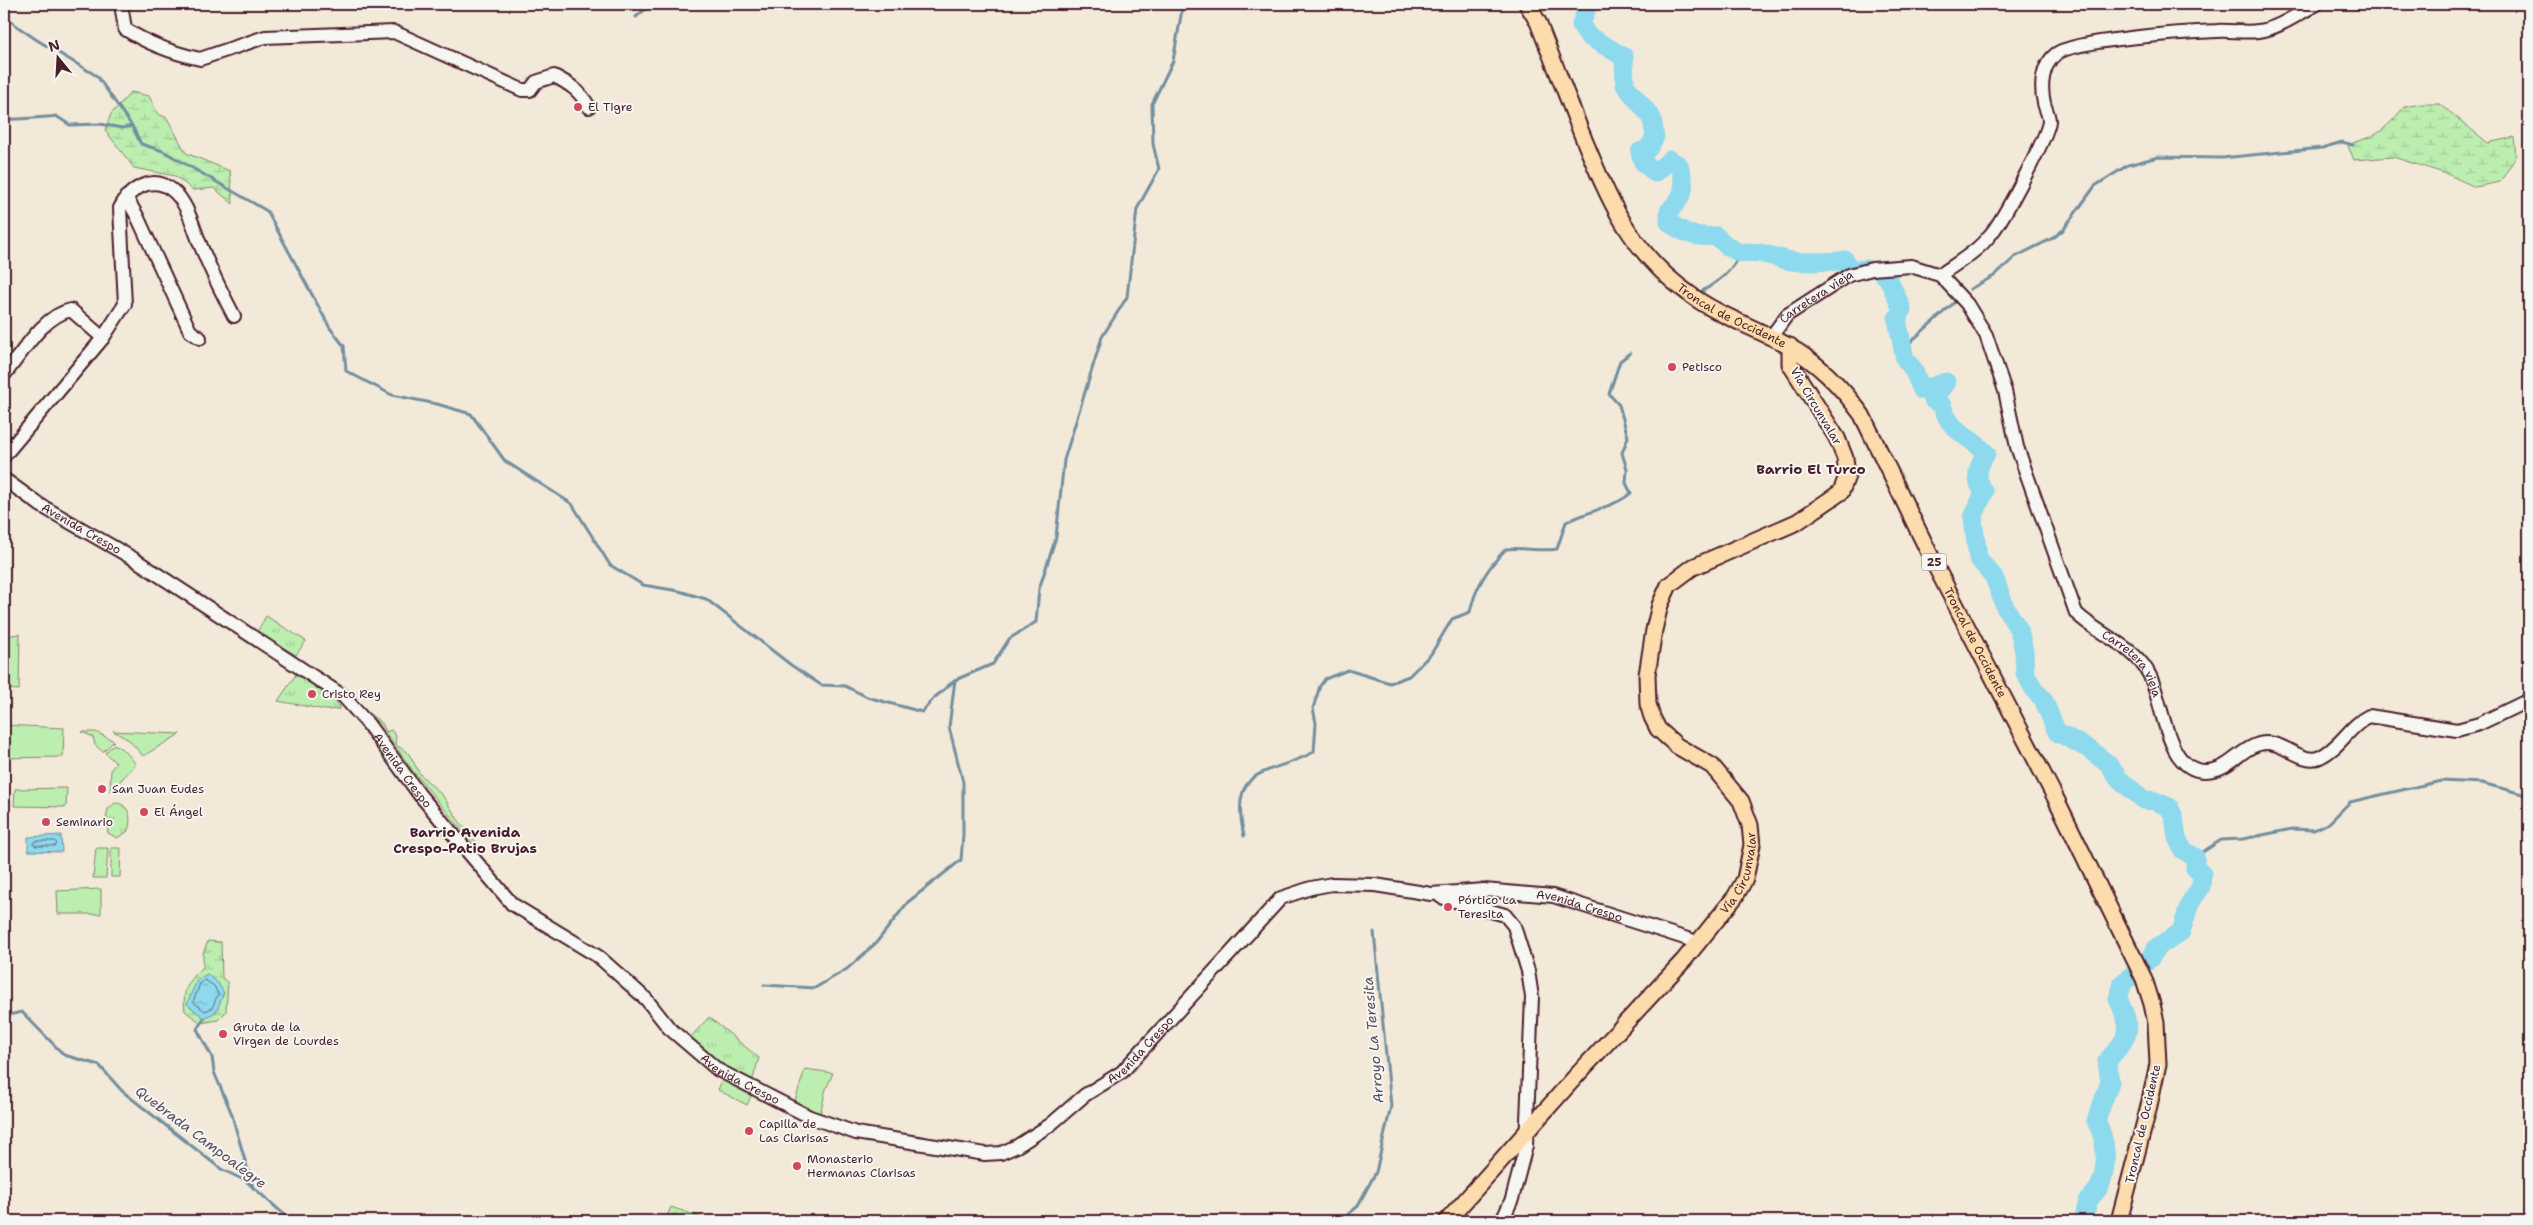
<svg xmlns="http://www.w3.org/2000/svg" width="2533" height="1225" font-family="'Shantell Sans',sans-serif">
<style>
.grass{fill:url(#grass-tufts);stroke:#82866d}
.wetland{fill:url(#wetland-marsh);stroke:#82866d}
.cemetery{fill:url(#cemetery-stones);stroke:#82866d}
.garden{fill:#bbeeaf;stroke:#82866d}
.water{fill:url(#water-ripples);stroke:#728f9f}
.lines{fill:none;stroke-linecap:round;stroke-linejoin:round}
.shore{stroke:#656979;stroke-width:1}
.stream{stroke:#728f9f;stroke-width:3}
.river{stroke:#8dd9ed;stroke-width:19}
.minor-casing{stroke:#4a1f2b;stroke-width:16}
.major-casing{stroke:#4a1f2b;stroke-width:19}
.minor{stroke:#f6f6f2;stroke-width:12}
.major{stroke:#fcdcac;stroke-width:15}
.poi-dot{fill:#d1495b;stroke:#f6f6f2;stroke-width:2}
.labels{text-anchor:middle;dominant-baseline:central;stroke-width:4;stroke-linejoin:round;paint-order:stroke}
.shield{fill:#f6f6f2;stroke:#7e6067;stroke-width:1}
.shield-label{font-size:11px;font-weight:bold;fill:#4a1f2b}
.poi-label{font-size:12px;fill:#4a1f2b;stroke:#f6f6f2;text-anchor:start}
.street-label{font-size:12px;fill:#4a1f2b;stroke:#f6f6f2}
.neighbourhood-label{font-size:14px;font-weight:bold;fill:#4a1f2b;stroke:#f6f6f2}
.water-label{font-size:14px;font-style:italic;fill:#5b4e5c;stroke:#f6f6f2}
</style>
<defs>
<pattern id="grass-tufts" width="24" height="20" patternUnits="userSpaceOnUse" patternTransform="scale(1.25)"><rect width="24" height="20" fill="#bbeeaf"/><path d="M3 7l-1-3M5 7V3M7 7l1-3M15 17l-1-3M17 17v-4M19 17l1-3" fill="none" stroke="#a2cc97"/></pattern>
<pattern id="wetland-marsh" width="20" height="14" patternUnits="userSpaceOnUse" patternTransform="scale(1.25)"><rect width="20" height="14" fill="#bbeeaf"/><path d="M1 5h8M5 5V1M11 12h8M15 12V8" fill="none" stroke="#a2cc97"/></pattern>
<pattern id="cemetery-stones" width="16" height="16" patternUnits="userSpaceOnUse" patternTransform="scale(1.25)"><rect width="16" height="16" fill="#bbeeaf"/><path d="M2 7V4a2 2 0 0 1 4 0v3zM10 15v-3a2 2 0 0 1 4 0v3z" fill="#a2cc97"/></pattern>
<pattern id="water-ripples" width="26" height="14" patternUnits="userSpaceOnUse" patternTransform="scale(1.25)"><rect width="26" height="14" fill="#8dd9ed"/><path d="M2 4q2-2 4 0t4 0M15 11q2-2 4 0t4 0" fill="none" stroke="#7bbacb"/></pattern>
</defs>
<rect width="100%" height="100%" fill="#f3e9d9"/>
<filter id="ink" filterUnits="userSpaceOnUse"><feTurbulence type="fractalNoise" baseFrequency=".02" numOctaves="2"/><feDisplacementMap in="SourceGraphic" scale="10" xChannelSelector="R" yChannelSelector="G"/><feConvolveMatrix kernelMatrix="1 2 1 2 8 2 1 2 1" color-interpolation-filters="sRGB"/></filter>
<g filter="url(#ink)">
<!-- grass -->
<g class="grass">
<path d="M 266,616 L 306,641 L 296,655 L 257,632 Z"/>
<path d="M 297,673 L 326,691 L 340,706 L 340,709 L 326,710 L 278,701 Z"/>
<path d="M 115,803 C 130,803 133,821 127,832 L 117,838 L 108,833 L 106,819 L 108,809 Z"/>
<path d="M 709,1017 L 759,1058 L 752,1082 L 740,1077 L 689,1039 Z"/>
</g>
<!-- wetland -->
<g class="wetland">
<path d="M 131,92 L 149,96 L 158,114 L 167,118 L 186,153 L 230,171 L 233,204 L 214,188 L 193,190 L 175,176 L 134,168 L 105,130 L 111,114 Z"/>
<path d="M 2421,104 L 2440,104 L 2488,143 L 2514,137 L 2516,157 L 2500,182 L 2475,187 L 2447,174 L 2393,157 L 2354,160 L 2348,146 C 2355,141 2359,141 2367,138 C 2382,134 2394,119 2404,107 Z"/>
<path d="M 208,941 L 221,942 L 222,978 L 228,983 L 226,1012 L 218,1020 L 201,1023 L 185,1011 C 182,989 188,982 203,967 L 203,953 Z"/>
</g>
<!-- cemetery -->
<path class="cemetery" d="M 671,1207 L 712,1221 L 665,1221 Z"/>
<!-- garden -->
<g class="garden">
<path d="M 20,634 L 19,690 L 4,689 L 4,636 Z"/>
<path d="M 367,712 L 382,723 L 386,732 L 391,730 L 396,736 L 395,744 L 409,754 L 420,774 L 443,796 L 459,821 L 481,848 L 475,846 L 413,771 L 380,725 Z"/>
<path d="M 4,725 L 64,728 L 63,757 L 4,758 Z"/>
<path d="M 113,731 L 180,734 L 143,756 L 129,740 Z"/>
<path d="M 82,732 L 96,732 L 114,741 L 103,752 L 95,745 L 93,737 Z"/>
<path d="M 114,744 L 125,751 L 136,764 L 110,792 L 111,769 L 116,763 L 105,753 Z"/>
<path d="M 67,788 L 66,807 L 14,806 L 15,789 Z"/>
<path d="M 96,848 L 108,848 L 106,878 L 93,878 Z"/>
<path d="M 111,848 L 121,848 L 120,877 L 111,877 Z"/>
<path d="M 101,889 L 101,914 L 58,914 L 57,891 Z"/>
<path d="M 805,1069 L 833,1073 L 826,1089 L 820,1114 L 795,1101 Z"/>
<path d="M 723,1078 L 751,1096 L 747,1105 L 718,1090 Z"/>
</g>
<!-- water -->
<g class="water">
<path d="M 61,835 L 62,852 L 28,851 L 28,837 Z"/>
<path d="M 207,974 L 218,983 L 224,993 L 216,1012 L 204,1018 L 187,1004 L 197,980 Z"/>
</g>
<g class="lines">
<!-- shore -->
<g class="shore">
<path d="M 36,841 L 55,841 L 57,844 L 55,846 L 36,846 L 33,844 Z"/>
<path d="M 205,980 L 214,986 L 218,994 L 212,1008 L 205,1011 L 193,1002 L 200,984 Z"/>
</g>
<!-- stream -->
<g class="stream">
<path d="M 4,13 L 15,25 L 37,40 L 97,76 L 132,126"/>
<path d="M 636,17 L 651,4"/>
<path d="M 4,119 C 8,120 51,117 56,116 L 70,125 L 100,124 L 122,128 L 132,126 L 141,144 L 163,151 L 267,211 L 330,328 L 344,346 L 346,371 L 392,395 L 437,404 L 471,414 L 505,461 L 572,504 L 610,565 L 643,585 L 679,591 L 706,599 L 791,665 L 821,685 L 845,686 L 867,697 L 922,712 L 933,699 L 955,680 L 993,664 L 1009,639 L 1036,622 L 1039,589 L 1056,537 L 1064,460 L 1102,337 L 1127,297 L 1137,209 L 1159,169 L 1153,144 L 1152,104 L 1173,61 L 1183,4"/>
<path d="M 1970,289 L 1994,276 L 2015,257 L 2053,238 L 2063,230 L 2095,186 L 2128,165 L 2158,157 L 2222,158 L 2322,148 L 2342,142 L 2353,145"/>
<path d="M 1701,292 C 1719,281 1731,273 1740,253"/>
<path d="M 1905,347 L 1957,300"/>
<path d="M 1244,836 C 1228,764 1267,777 1314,752 L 1316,723 L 1313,708 L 1320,686 L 1325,679 L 1348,670 L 1390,683 L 1409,676 L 1431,654 L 1452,619 L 1470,612 C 1475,588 1488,567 1506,549 C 1523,547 1540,552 1557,549 L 1566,522 C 1586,512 1617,506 1631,493 L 1626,483 L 1627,469 L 1622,453 L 1628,437 L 1619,405 L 1609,394 L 1620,361 L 1630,353"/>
<path d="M 2195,857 L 2221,840 L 2243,839 L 2292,829 L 2314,830 L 2329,823 L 2350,802 L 2441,781 L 2482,783 L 2526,795 L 2529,793"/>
<path d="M 764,985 L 815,988 L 847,969 L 876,943 L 908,902 L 961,860 L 963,835 L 963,782 L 949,727 L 955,680"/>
<path d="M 4,1016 L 22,1012 L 64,1055 L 99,1065 L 122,1091 L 221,1169 L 246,1181 L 287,1217 L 288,1221"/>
<path d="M 204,1018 L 197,1029 L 212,1057 L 214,1072 L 231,1112 L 253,1188"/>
<path d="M 1340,1221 L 1357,1207 L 1376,1172 L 1391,1106 L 1374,932"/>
</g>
<!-- river -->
<g class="river">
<path d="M 1588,4 L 1581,25 L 1588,36 L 1624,57 L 1625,85 L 1652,118 L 1655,137 L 1648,149 L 1640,152 L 1643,162 L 1655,173 L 1670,160 L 1679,165 C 1686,188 1686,194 1669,211 L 1669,222 C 1683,234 1699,238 1716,236 L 1727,246 L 1740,253 C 1757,250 1770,256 1786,260 C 1797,263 1835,262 1845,260 L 1850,270 L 1866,269"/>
<path d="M 1883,274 L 1887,276 L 1902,309 L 1897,319 L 1905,359 L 1913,369 L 1922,390 L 1946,382 L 1933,400 L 1942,405 C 1950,433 1968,434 1986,453 C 1978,467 1973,478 1984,492 L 1973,518 L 1978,558 L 1994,577 L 2005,607 L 2019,630 L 2024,651 L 2025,673 L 2035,691 L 2043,699 L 2057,732 L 2089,749 L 2109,765 L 2119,779 L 2144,800 L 2155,801 L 2169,807 L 2174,817 L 2177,838 L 2183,850 L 2195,857 L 2195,868 L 2202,874 L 2201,887 L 2190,903 L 2181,932 L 2157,947 L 2152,956 L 2143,965"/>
<path d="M 2083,1221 C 2085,1215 2086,1208 2088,1202 C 2091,1196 2097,1192 2100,1186 C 2108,1165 2107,1140 2096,1121 L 2110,1082 L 2107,1061 C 2131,1034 2133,1031 2118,999 L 2123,983 L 2131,976"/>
</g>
<!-- minor casing -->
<g class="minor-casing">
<g id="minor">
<path d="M 121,4 L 125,29 C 148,44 173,53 200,59 L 265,37 L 394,32 L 522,90 L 530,90 L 536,82 L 554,76 C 570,84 580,91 589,107"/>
<path d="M 126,197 L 137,216 L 190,331 L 200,338"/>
<path d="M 1940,275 C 1957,263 1977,252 1990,235 C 2002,222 2048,136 2049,121 C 2049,115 2045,108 2044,103 C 2040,86 2042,65 2056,54 C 2073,40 2189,32 2217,31 C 2230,30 2245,33 2258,31 C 2278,29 2299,13 2317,4"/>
<path id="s1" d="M 1771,337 L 1787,315 L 1849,275 L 1872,269 L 1911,266 L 1940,275 L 1967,304 L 1986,335 L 2005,391 L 2017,447 L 2076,613 C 2099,636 2135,645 2150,676 C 2164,705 2166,772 2206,771 C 2231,771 2243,743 2267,743 C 2285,743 2304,765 2320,757 C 2340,748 2350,725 2369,716 L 2457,730 L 2479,724 L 2529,700"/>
<path d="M 4,375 C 22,354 42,316 71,310 L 103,338"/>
<path d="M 4,456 L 103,338 L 125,304 L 120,208 C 129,189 152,174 172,190 C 189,203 194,232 203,251 C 212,273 223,295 234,316"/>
<path id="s2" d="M 4,479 L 40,505 L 134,559 L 343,696 L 368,724 L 419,794 L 512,904 L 599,957 L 646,999 L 669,1028 L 718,1070 L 810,1117 L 856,1133 L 985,1154 L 1001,1153 L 1017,1146 L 1050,1125 L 1085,1095 L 1122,1072 L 1281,898 L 1311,888 L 1332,884 L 1375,885 L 1431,894 L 1484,890 L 1553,896 L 1697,942"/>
<path d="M 1441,897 L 1505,915 L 1514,926 L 1528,971 L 1532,997 L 1526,1146 L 1512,1199 L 1502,1221"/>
</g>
</g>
<!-- major casing -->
<g class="major-casing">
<g id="major">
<path id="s3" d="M 1527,4 L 1538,22 C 1552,59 1567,95 1581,132 C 1608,197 1628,250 1688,293 C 1718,316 1755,327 1788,346 C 1819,363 1842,387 1862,415 L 1935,565 L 2056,799 L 2144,979 L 2152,1004 L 2156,1023 L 2158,1064 L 2148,1110 L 2119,1221"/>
<path id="s4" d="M 1447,1221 L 1577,1075 L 1684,960 L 1735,897 L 1745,879 L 1752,845 L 1750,825 L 1741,801 L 1712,766 L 1677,746 L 1658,729 L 1652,717 L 1648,704 L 1647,675 L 1654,630 L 1660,605 L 1669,585 L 1693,567 L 1797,522 L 1841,492 L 1847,476 L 1845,458 L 1837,438 L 1790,364 L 1790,346"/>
</g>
</g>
<!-- minor -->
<use href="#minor" class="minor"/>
<!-- major -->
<use href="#major" class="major"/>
</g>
</g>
<!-- markers -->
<g class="poi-dot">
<circle cx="578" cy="107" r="5"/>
<circle cx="1672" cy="367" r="5"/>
<circle cx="312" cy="694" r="5"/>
<circle cx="102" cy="789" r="5"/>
<circle cx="144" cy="812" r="5"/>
<circle cx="46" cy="822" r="5"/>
<circle cx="1448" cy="907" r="5"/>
<circle cx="223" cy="1034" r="5"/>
<circle cx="749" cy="1131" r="5"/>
<circle cx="797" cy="1166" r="5"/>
</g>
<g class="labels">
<!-- shield labels -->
<rect class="shield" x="1921.5" y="553.5" width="25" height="17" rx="4"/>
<g class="shield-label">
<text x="1934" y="562">25</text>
</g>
<!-- poi labels -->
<g class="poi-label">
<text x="588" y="107">El Tigre</text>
<text x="1682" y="367">Petisco</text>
<text x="322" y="694">Cristo Rey</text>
<text x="112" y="789">San Juan Eudes</text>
<text x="154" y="812">El Ángel</text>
<text x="56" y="822">Seminario</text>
<text x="1458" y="900">Pórtico La<tspan x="1458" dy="14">Teresita</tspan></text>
<text x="233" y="1027">Gruta de la<tspan x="233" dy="14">Virgen de Lourdes</tspan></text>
<text x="759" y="1124">Capilla de<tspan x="759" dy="14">Las Clarisas</tspan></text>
<text x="807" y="1159">Monasterio<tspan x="807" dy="14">Hermanas Clarisas</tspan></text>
</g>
<!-- street labels -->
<g class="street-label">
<text stroke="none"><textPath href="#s1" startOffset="62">Carretera vieja</textPath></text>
<text stroke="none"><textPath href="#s3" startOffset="385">Troncal de Occidente</textPath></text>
<text transform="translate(1816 406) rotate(59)">Vía Circunvalar</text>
<text stroke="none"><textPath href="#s2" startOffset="92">Avenida Crespo</textPath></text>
<text stroke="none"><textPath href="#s3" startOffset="805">Troncal de Occidente</textPath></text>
<text stroke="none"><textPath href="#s1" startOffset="640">Carretera vieja</textPath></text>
<text stroke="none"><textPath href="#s2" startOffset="498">Avenida Crespo</textPath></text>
<text stroke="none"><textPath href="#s4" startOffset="458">Vía Circunvalar</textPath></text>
<text stroke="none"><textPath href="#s2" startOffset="1921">Avenida Crespo</textPath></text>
<text stroke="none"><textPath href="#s2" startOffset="1411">Avenida Crespo</textPath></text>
<text stroke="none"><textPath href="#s2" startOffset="961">Avenida Crespo</textPath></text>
<text transform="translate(2143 1124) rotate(-77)">Troncal de Occidente</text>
</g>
<!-- neighbourhood labels -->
<g class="neighbourhood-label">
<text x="1811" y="469">Barrio El Turco</text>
<text x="465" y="832">Barrio Avenida<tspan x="465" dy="16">Crespo-Patio Brujas</tspan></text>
</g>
<!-- water labels -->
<g class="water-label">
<text transform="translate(1373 1040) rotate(-95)">Arroyo La Teresita</text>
<text transform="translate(201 1137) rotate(37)">Quebrada Campoalegre</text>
</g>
</g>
<!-- margin -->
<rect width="2533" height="1225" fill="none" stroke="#f6f6f2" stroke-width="20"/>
<rect x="10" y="10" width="2513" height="1205" fill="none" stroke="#4a1f2b" stroke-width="2" filter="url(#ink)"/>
<!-- north arrow -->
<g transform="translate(58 58) rotate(342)" stroke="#f6f6f2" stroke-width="4" paint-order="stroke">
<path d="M0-4L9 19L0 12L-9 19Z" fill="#4a1f2b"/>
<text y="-8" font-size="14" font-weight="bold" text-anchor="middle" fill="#4a1f2b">N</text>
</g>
</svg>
